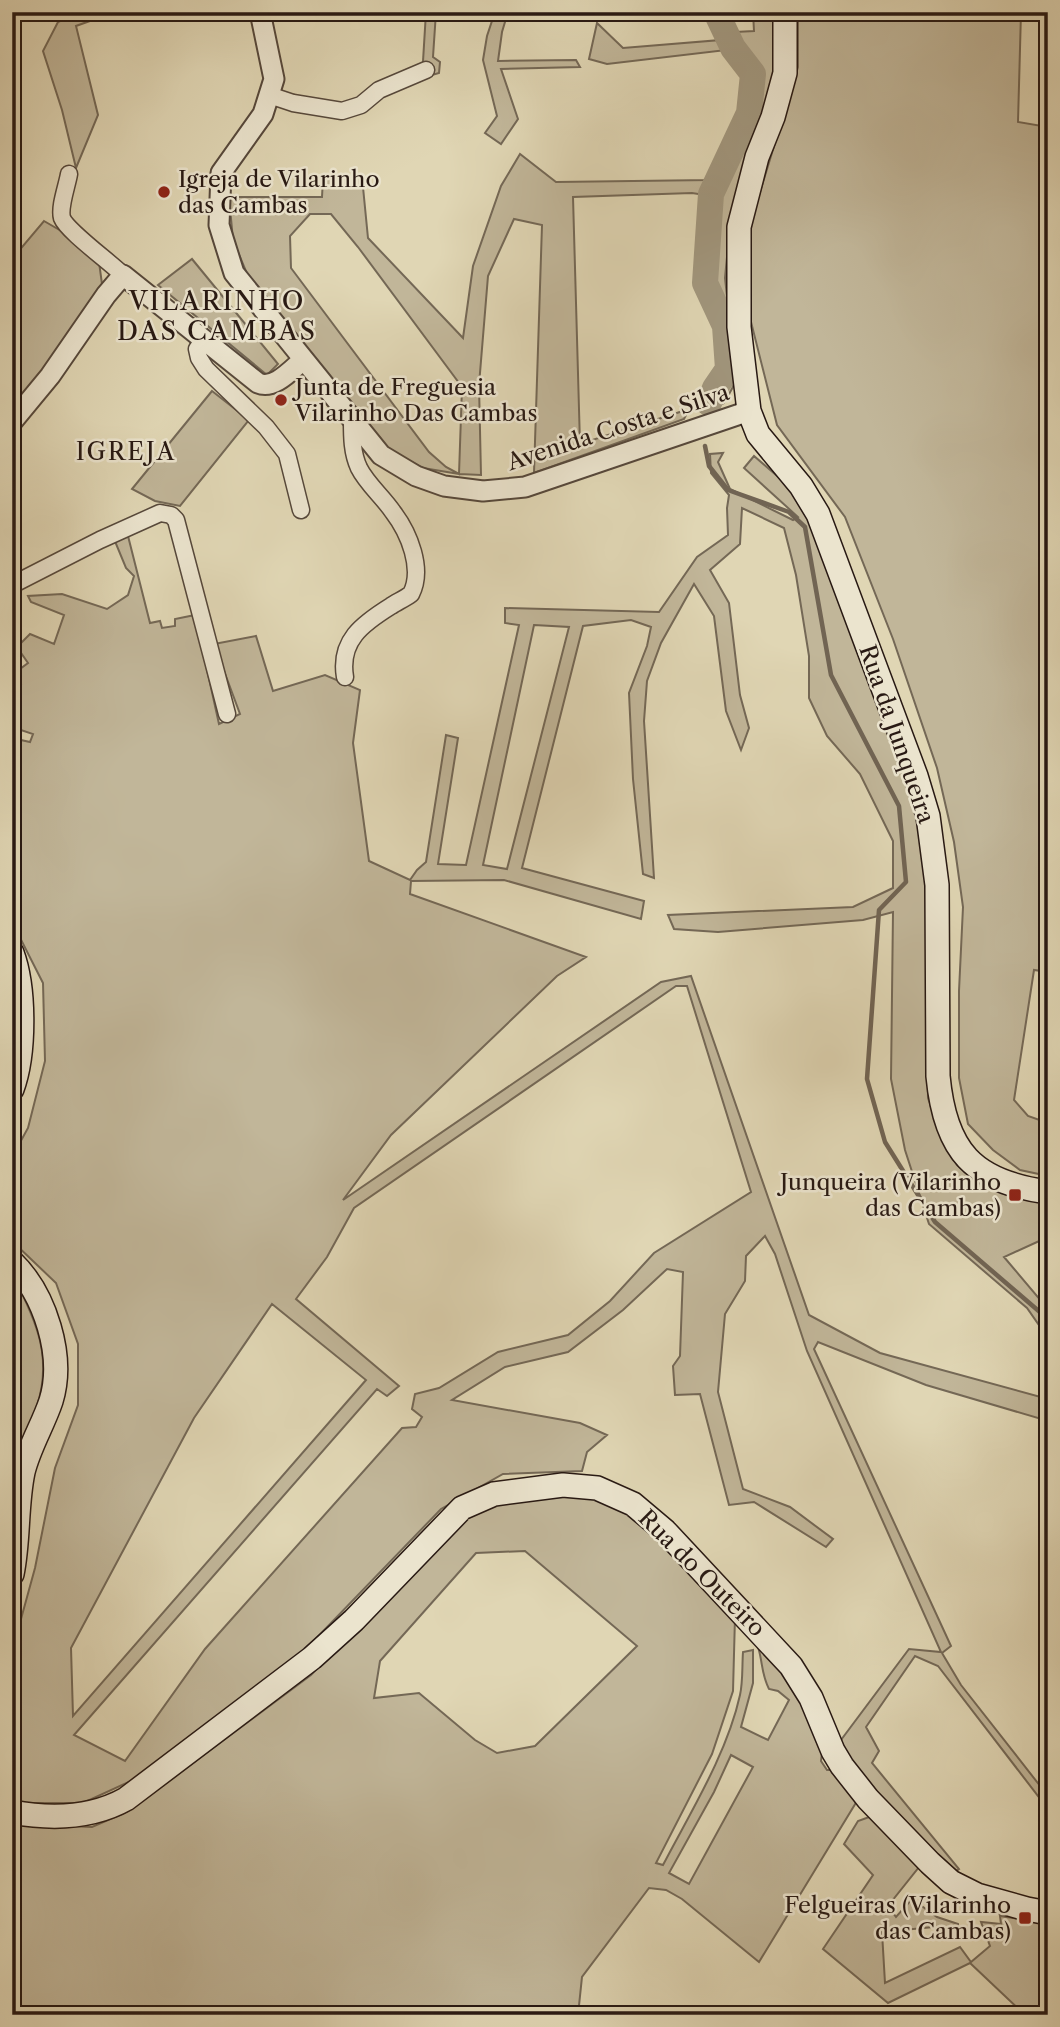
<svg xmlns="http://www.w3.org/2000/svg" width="1060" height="2027" font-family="'Libre Caslon Text',serif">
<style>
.green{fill:#c1b699;stroke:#746856;stroke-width:2;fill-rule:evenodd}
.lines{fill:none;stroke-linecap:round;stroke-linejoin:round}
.stream{stroke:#716453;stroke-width:4.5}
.river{stroke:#a1967d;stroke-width:26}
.minor-casing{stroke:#56483b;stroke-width:19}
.tertiary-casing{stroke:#56483b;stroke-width:23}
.secondary-casing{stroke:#281913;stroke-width:26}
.minor{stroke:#ebe4ce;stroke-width:16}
.tertiary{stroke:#ebe4ce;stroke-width:19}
.secondary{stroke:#ebe4ce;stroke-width:23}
.poi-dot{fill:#8f2418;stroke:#ebe4ce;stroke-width:2.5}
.labels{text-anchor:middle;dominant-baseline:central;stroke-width:5;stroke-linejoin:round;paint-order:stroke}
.poi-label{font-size:23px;fill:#281913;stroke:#ebe4ce;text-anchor:start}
.street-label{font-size:23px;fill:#281913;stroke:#ebe4ce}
.neighbourhood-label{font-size:24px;letter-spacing:2px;fill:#281913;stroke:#ebe4ce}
.quarter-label{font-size:26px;letter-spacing:2px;fill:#281913;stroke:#ebe4ce}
</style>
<rect width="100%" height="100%" fill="#e0d6b4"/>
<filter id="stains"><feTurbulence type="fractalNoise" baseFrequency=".00286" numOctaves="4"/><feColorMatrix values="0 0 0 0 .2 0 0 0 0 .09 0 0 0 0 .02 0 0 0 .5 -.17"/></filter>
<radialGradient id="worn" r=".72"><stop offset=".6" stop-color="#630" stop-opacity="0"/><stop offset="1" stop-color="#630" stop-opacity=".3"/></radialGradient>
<!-- green -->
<g class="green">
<path d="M 78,12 L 115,12 L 76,26 L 98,115 L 76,168 L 62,110 L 43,51 L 58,22 Z"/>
<path d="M 426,12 L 436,12 L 433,57 L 440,62 L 439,73 L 422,78 Z"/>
<path d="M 495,12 L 508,12 L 502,32 L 498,61 L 576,60 L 580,67 L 501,69 L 518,119 L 501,144 L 485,133 L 497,116 L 483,60 L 487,36 Z"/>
<path d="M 709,12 L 726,12 L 735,32 L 754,31 L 753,12 L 775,12 L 775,64 L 770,94 L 731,215 L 725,278 L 735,369 L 733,387 L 724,403 L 703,413 L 698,410 L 699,402 L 714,384 L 720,363 L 712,310 L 697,285 L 705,195 L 692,193 L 573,197 L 580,444 L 683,411 L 686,415 L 684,419 L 534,473 L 542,225 L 514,219 L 488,276 L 479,385 L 481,475 L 459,474 L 423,468 L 383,447 L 250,281 L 233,240 L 229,197 L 322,197 L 323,178 L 362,177 L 368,238 L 463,338 L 473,266 L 501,186 L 520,154 L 556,182 L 710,180 L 733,128 L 744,93 L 742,65 L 726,50 L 607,64 L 589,59 L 597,23 L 623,48 L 720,40 ZM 310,214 L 331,214 L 358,247 L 462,387 L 459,474 L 446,467 L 429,452 L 291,268 L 290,236 Z"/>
<path d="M 798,12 L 1021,12 L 1018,122 L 1048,127 L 1048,972 L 1034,970 L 1014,1100 L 1028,1116 L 1048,1123 L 1048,1176 L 1020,1170 L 993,1150 L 968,1124 L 959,1078 L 959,991 L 963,907 L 954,842 L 937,768 L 893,639 L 845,517 L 777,425 L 749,314 L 750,225 L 798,67 Z"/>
<path d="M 44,221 L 63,232 L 99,262 L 102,284 L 80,322 L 12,410 L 12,259 Z"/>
<path d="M 192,259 L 278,364 L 267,375 L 158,285 Z"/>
<path d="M 212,391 L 249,420 L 180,506 L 155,501 L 132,489 Z"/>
<path d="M 723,453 L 718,462 L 730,489 L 793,520 L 798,517 L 744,468 L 754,456 L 783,481 L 814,518 L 915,794 L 926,861 L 928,1098 L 942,1138 L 957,1165 L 981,1185 L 1019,1198 L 1048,1201 L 1048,1237 L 1004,1257 L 1048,1309 L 1048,1338 L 1027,1308 L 929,1224 L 905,1150 L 891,1079 L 893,912 L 863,920 L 718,932 L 674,929 L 668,915 L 853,907 L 893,888 L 893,841 L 860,774 L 827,736 L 809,698 L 809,656 L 796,575 L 784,528 L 742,508 L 740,544 L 710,570 L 729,603 L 740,695 L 749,728 L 741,750 L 726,711 L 714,616 L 694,584 L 661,643 L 647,681 L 644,721 L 654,878 L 643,874 L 633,779 L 629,693 L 647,646 L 651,627 L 631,620 L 583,626 L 522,868 L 644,901 L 641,919 L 504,880 L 411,881 L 410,894 L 586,957 L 557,976 L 391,1135 L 343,1200 L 661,982 L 691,976 L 809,1315 L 880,1353 L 1048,1399 L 1048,1421 L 926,1385 L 818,1342 L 814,1349 L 951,1646 L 942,1653 L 961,1685 L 1048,1796 L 1048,1809 L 938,1666 L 915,1656 L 866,1727 L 879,1751 L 872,1763 L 959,1869 L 954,1873 L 853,1769 L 838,1744 L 909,1649 L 941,1652 L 807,1351 L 775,1254 L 765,1236 L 746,1256 L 745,1281 L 725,1314 L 718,1392 L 743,1489 L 790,1507 L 833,1539 L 826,1547 L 754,1502 L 729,1505 L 700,1394 L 675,1395 L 673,1366 L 680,1356 L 683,1272 L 667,1269 L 623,1310 L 568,1352 L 505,1367 L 452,1400 L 580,1423 L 607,1435 L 587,1452 L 582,1471 L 503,1474 L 441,1509 L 305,1650 L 202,1732 L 131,1781 L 83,1803 L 21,1803 L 12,1801 L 12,1628 L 21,1619 L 35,1568 L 55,1468 L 78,1405 L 78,1344 L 56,1283 L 12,1241 L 12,1157 L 28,1128 L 45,1061 L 43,983 L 12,922 L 12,738 L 30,742 L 33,734 L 12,727 L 12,701 L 21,685 L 12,675 L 28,663 L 17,647 L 30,634 L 54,644 L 64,615 L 31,602 L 28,596 L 62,594 L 107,609 L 128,595 L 134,576 L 126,568 L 114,539 L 127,532 L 150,623 L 160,621 L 162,628 L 175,626 L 175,619 L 195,615 L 219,724 L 240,714 L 214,644 L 256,636 L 273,691 L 325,675 L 360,690 L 353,743 L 369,861 L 410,880 L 417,870 L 426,862 L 446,735 L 458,738 L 438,864 L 466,865 L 519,625 L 505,623 L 505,608 L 659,612 L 697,557 L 728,535 L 727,508 L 729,495 L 711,473 L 710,454 ZM 534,625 L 569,627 L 507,869 L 483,865 ZM 676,986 L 687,986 L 751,1192 L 654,1253 L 610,1301 L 568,1335 L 498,1352 L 439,1388 L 415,1394 L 412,1409 L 422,1417 L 416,1427 L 402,1428 L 205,1649 L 125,1761 L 74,1735 L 377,1389 L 387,1396 L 399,1386 L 296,1299 L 327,1257 L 354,1208 ZM 272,1304 L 366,1380 L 73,1716 L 71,1648 L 194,1418 Z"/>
<path d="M 12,1274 C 37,1321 55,1361 34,1414 C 27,1432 15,1450 12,1469 Z"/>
<path d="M 582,1493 L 624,1507 L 735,1617 L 733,1691 L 712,1754 L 656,1863 L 663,1865 C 690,1813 727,1754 740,1695 C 743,1682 742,1666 743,1652 L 753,1650 L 753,1683 L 741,1727 L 768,1740 L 789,1700 L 778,1691 L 769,1689 C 761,1673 763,1663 758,1647 L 760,1642 L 783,1668 L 823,1745 L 821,1761 L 827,1770 L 835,1770 L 857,1801 L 759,1962 L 682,1899 L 666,1890 L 649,1888 L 582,1977 L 578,2015 L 12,2015 L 12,1821 L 44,1825 L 92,1827 L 127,1812 L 311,1675 L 462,1518 L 514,1499 ZM 525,1551 L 637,1646 L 535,1746 L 497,1753 L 475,1740 L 419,1693 L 374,1698 L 380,1661 L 476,1553 ZM 731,1755 L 753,1767 L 689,1884 L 669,1873 L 714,1792 Z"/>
<path d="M 872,1816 L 919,1867 L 888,1906 L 896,1917 L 912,1899 L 937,1917 L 958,1924 L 958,1937 L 942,1937 L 934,1927 L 882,1932 L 885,1983 L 960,1947 L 971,1962 L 990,1946 L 981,1922 L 1001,1924 L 1000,1916 L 1048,1923 L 1047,1953 L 1041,1954 L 1040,1978 L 1048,1985 L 1048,2015 L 1025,2015 L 970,1963 L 888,2003 L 823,1949 L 873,1875 L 844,1844 L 858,1821 Z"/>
</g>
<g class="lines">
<!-- stream -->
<path class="stream" d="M 705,446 L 709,466 L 728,490 L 789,512 L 805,527 L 831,675 L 899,806 L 906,882 L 879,910 L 867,1079 L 885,1142 L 935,1222 L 1041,1313 L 1048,1322"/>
<!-- river -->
<path class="river" d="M 709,403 L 715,388 L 728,369 L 725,326 L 705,283 L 711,194 L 749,113 L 753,74 L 733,48 L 716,12"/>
<!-- minor casing -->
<g class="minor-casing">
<g id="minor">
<path d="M 269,95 L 293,103 L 342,111 L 361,105 L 379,90 L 426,70"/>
<path d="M 69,174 C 67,186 59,207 62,218 C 67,231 110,262 123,275"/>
<path d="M 204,339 L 197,349 L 199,358 L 206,369 L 266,427 L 287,454 L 301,510"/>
<path d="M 12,585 L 100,540 L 160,513 L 171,515 L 176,520 L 227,714"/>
<path d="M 345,677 C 339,641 362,624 391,606 C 397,602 404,599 411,594 C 424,569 409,533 393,512 C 383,497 367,484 359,468 C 352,453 352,437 352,420"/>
</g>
</g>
<!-- tertiary casing -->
<g class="tertiary-casing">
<g id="tertiary">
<path d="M 260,12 L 274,79 L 263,114 L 221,173 L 219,225 L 234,273 L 381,455 L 416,476 L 444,486 L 483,491 L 525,487 L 749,411"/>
<path d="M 12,422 L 50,376 L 106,295 L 123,275 L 258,383 C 274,390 291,370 303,360"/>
</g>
</g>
<!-- secondary casing -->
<g class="secondary-casing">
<g id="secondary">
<path d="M 785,12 L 785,73 L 773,117 L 757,157 L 739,227 L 739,327 L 749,411 L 758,434 L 801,486 L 818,514 L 916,776 L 928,816 L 937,885 L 938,1076 C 945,1151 973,1182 1048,1192"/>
<path d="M 12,953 C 25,988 25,1054 12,1089"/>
<path d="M 12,1262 C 45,1294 65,1356 51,1401 C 43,1425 29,1447 23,1472 C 16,1505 19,1540 12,1574"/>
<path d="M 12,1812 C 50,1819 92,1818 126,1799 L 312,1658 L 354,1620 L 462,1508 L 494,1494 L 563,1485 L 597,1488 L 633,1504 L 665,1531 L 791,1666 L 811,1698 L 833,1751 L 842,1766 L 868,1799 L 930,1863 L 951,1882 L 977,1895 L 1027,1909 L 1048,1913"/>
</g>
</g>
<!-- minor -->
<use href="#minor" class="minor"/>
<!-- tertiary -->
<use href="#tertiary" class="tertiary"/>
<!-- secondary -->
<use href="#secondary" class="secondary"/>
</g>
<!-- markers -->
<g class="poi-dot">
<circle cx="164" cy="192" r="7"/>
<circle cx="281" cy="400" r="7"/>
<rect x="1008" y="1188" width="14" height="14" rx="3.5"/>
<rect x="1018" y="1911" width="14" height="14" rx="3.5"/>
</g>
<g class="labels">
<!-- poi labels -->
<g class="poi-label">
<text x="178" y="179">Igreja de Vilarinho<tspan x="178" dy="26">das Cambas</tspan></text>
<text x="295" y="387">Junta de Freguesia<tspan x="295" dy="26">Vilarinho Das Cambas</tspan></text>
<text x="1001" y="1182" text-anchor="end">Junqueira (Vilarinho<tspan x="1001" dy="26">das Cambas)</tspan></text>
<text x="1011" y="1905" text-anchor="end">Felgueiras (Vilarinho<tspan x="1011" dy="26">das Cambas)</tspan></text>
</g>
<!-- street labels -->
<g class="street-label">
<text transform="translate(618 427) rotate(-18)">Avenida Costa e Silva</text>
<text transform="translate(897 734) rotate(71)">Rua da Junqueira</text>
<text transform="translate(702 1573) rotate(45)">Rua do Outeiro</text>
</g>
<!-- neighbourhood labels -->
<g class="neighbourhood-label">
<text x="126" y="451">IGREJA</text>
</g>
<!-- quarter labels -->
<g class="quarter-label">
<text x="217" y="301">VILARINHO<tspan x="217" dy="30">DAS CAMBAS</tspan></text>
</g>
</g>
<!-- margin -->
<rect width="1060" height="2027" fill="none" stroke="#e0d6b4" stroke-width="42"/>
<rect x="14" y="14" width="1032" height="1999" fill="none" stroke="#281913" stroke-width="3.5"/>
<rect x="21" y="21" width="1018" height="1985" fill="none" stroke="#281913" stroke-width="2"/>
<rect width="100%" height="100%" filter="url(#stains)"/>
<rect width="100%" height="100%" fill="url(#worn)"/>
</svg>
